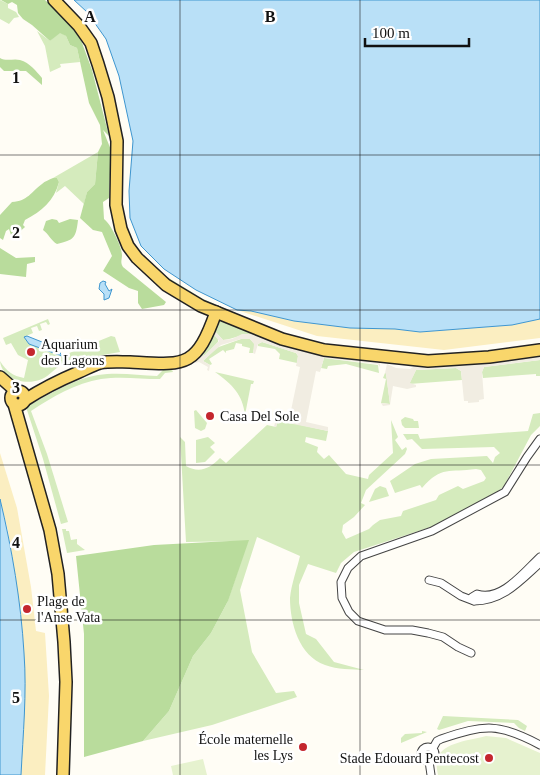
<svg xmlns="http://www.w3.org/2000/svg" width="540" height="775" font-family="'Times New Roman',serif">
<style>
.green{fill:#d5ebbd}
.forest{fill:#b9dc9c}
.sand{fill:#fbeec1}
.pitch{fill:#e6f2cf}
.plaza{fill:#f1ede2}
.water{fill:#b9e0f7;stroke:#3f96cf}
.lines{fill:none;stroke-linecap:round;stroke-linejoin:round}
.minor-casing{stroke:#444;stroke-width:9}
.primary-casing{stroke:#222;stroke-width:14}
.minor{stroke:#fff;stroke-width:7}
.primary{stroke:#f9d66b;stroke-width:11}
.grid{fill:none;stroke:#111;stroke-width:1;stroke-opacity:0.55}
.poi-dot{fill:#c4262e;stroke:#fff;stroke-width:2}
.labels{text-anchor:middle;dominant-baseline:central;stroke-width:5;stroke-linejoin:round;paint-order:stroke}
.poi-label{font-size:14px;fill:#111;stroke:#fff;text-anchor:start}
.grid-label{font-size:16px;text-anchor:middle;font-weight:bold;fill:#111;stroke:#fff;stroke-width:5;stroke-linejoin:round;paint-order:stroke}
</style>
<rect width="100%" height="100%" fill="#fffdf5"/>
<!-- green -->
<g class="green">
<path d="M 0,0 L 8,4 L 8,8 L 16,12 L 19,17 L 14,18 L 9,24 L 0,19 Z"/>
<path d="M 37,31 L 50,41 L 60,32 L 66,36 L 70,45 L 77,48 L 80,62 L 60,64 L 61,67 L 50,72 L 45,46 Z"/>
<path d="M 98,152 L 95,184 L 87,192 L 84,204 L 65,186 L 56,193 L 59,182 L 57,178 L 53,178 Z"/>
<path d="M 159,272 L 203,299 L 231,311 L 236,317 L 172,285 Z"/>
<path d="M 48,319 L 50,324 L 48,325 L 46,322 L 40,324 L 42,330 L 39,331 L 37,326 L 31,328 L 33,333 L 24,337 L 29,344 L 62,356 L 111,336 L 115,337 L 120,352 C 103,355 85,358 67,362 C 57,365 50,376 42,379 C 26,386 2,380 0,361 C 6,371 13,376 24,378 L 28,360 L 18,355 L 11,343 L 6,345 L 3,338 Z"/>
<path d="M 221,321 L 226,321 L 252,332 L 251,334 C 241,334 233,339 223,340 L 212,328 L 215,323 Z"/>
<path d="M 212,332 L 218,339 L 218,342 L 205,355 L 195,359 L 200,353 L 203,355 L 210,343 L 207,341 Z"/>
<path d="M 241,339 L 250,339 L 255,344 L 253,353 L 249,353 L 250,348 L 242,346 L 242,344 L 236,343 L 234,349 L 226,351 L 226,353 L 223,350 L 209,359 L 212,364 L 210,365 L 203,361 L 216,348 Z"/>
<path d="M 262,342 L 296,353 L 298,356 L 297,363 L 279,359 L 280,354 L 275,349 L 258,346 L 258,344 Z"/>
<path d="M 324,358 L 378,365 L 379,373 L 346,364 L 328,366 L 327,369 L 321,368 Z"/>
<path d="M 540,360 L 540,376 L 536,376 L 536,374 L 483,378 L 482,372 L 484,367 Z"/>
<path d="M 456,368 L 461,371 L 462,380 L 409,384 L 416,370 Z"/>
<path d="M 163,370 L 172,370 L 173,372 L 165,373 L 160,379 C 141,379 120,376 101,379 C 76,383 52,397 31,411 L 47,454 L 68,522 L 61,524 L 43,459 L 26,407 C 48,395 73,379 98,375 C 117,372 138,375 157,376 Z"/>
<path d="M 215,372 L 254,381 L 253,384 L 251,384 L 245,415 C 243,395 232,384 215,372 Z"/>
<path d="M 385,373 L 386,373 L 390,404 L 381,403 L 386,379 L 383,378 Z"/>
<path d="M 196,410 L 207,423 L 205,429 L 201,431 L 195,428 L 194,411 Z"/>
<path d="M 540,413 L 540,426 L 531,435 L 504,486 L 492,497 L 431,527 L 354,552 L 341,563 L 336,573 L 308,564 L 299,585 L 299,603 L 306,634 L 316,639 L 334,662 L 364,670 C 351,669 338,670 325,665 C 299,656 290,623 290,598 C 291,585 297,569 300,556 L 257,537 L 240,590 L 252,652 L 276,693 L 294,691 L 297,697 L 212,725 L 143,741 L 169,711 L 193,656 L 211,633 L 227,603 L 248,541 L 186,542 L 180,437 L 185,442 L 186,466 C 200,474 210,468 220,458 L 226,463 L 267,425 L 276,427 L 278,420 L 328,431 L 326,441 L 306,437 L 305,442 L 318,447 L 317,452 L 324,459 L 329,455 L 346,474 L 368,479 L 369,475 L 393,453 L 391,420 L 398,437 L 395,440 L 402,450 L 406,447 L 407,449 L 405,454 L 366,490 L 361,503 L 365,505 L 354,517 L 343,525 L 342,532 L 346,539 L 369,529 L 373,525 L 380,520 L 401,516 L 403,511 L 436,500 L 439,495 L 458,486 L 463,489 L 484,481 L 486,478 L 481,470 L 476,469 C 449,473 442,465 422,488 L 420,485 L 395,493 L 390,481 L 415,464 L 431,459 L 487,456 L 493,463 L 495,457 L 500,453 L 494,447 L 422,449 L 412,439 L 407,440 L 403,434 L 418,434 L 420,439 L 528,431 L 533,414 Z"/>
<path d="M 405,417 L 413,419 L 414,421 L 418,421 L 419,428 L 405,428 L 402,425 L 401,420 Z"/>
<path d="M 208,437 L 215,443 L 210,447 L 215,452 L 205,462 L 196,463 L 196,440 Z"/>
<path d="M 380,486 L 386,488 L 389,496 L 369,502 L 375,489 Z"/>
<path d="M 62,529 L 66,529 L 66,531 L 69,531 L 71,540 L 77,539 L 77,544 L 85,550 L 67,553 Z"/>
<path d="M 443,716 L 518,720 L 527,726 L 525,731 L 519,728 L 514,723 L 468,721 L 439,730 L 437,729 Z"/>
<path d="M 422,731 L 427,732 L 401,743 L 401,738 L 405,734 L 422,733 Z"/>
</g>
<!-- forest -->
<g class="forest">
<path d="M 1,0 L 45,0 L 67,20 L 81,40 L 92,70 L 109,136 L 103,130 L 111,150 L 109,198 L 103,202 L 104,219 C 111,224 122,247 122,255 C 122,260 120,262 123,267 L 166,302 L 164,305 L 142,309 L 138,303 L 138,291 L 129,288 L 103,271 L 112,256 L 102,232 L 93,230 L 80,218 L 87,192 L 95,184 L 98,152 L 102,144 L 100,125 L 89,103 L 77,48 L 70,45 L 66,36 L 60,33 L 50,41 L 32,25 L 23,19 L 18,13 L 17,5 L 12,2 L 8,4 Z"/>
<path d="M 0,58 C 7,62 13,58 20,60 C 30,63 36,71 42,78 L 42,85 L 26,71 L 4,71 L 0,67 Z"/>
<path d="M 53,178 L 57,178 L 59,182 C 54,201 42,211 25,220 L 23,225 L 25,227 L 15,236 L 11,235 L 9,229 L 6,231 L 3,240 L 0,238 L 0,215 L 12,202 C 28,201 31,192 42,184 C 45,181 49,180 53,178 Z"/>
<path d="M 52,219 L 57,220 L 59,223 L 70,219 L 78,220 C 76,238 74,240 57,244 C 51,241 49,234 43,230 L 46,221 Z"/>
<path d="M 0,248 L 16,258 L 35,257 L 35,262 L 27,264 L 26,277 L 0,274 Z"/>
<path d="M 249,540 L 228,601 L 211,633 L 193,656 L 169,711 L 143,741 L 84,757 L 84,634 L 76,556 L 154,545 Z"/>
</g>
<!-- sand -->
<g class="sand">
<path d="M 237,310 L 251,311 L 294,321 L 350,328 L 395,329 L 420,332 L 512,325 L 540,319 L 540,338 L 444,350 L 317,336 Z"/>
<path d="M 0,453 L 17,508 L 31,587 L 36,631 L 45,633 L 49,696 L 45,775 L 21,775 L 24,655 L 22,624 L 8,531 L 0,499 Z"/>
</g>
<!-- pitch -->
<g class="pitch">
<path d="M 486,736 L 506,738 L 540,753 L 540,775 L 438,775 C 437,770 436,764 437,759 C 442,742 472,740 486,736 Z"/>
<path d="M 203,759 L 207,775 L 173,775 L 171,766 Z"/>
</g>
<!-- plaza -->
<g class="plaza">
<path d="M 212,328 L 223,340 L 232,339 L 242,334 L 251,334 L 252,332 L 288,347 L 305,352 L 380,363 L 380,367 L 378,364 L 324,358 L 320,372 L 316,371 L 306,422 L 328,427 L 328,431 L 278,421 L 276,427 L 274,427 L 276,418 L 289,420 L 300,367 L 296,366 L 298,356 L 296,353 L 262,342 L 258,344 L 255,354 L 253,353 L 254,344 L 250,339 L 241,339 L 221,345 L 204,360 L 203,361 L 210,365 L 209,371 L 207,370 L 208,367 L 199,362 L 195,363 L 195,359 L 205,355 L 219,341 L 211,331 Z"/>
<path d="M 540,355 L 540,360 L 484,367 L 482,372 L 484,399 L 479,400 L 479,402 L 468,403 L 468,401 L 464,401 L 461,371 L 456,368 L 416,370 L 410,383 L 416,385 L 416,387 L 407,389 L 393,386 L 390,405 L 383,406 L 381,403 L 390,404 L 386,374 L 385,373 L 387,364 L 396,368 L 410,369 L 416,365 L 447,365 Z"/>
</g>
<!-- water -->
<g class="water">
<path d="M 74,0 L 540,0 L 540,319 L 512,325 L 420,332 L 395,329 L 350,328 L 294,321 L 251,311 L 237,310 L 196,290 L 164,269 L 141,246 L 130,218 L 129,191 L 133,141 L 119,76 L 106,39 L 87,12 Z"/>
<path d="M 103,281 L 106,282 L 105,284 L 109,291 L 112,289 L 109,298 L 104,300 L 104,294 L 99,289 L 100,283 Z"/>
<path d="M 27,336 L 57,348 L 62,356 L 29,344 L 24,337 Z"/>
<path d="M 0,499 C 12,549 21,602 24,653 C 27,693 23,735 21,775 L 0,775 Z"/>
</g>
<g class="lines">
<!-- minor casing -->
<g class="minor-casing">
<g id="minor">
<path d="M 540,557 C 524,572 501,602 477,594 L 472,597 L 474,601 C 503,601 520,581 540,563"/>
<path d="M 429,580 L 441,583 L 461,596 L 474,601"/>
<path d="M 471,653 L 458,647 L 443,637 L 428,633 L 412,630 L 385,630 L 358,621 L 349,612 L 342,598 L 341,582 L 348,568 L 361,556 L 432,531 L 505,492 L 527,457 L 540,439"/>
<circle cx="428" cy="754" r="7"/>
<path d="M 433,748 L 437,741 L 441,739 C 485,724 499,723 540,745"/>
<path d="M 429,761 L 431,775"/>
</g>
</g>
<!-- primary casing -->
<g class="primary-casing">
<g id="primary">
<path d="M 54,0 L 79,26 L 91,43 L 98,64 L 108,97 L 117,141 L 116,205 L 121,229 L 128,246 L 137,258 L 166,285 L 201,306 L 282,339 L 324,350 L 428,361 L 489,357 L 540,350"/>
<path d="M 0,377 L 16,391"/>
<circle cx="18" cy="398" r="7"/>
<path d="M 25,400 C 42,389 60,380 79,372 C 86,369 93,365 100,363 C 110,361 120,362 130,362 C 185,365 196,369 216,312"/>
<path d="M 14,404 L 50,530 L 58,574 L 64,642 L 66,682 L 63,775"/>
</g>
</g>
<!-- minor -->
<use href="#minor" class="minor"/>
<!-- primary -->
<use href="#primary" class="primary"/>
</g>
<!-- grid -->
<path class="grid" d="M 180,0 L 180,775M 360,0 L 360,775M 0,155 L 540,155M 0,310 L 540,310M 0,465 L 540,465M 0,620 L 540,620"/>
<!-- markers -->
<g class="poi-dot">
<circle cx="31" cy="352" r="5"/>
<circle cx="210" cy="416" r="5"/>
<circle cx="27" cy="609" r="5"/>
<circle cx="303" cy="747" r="5"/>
<circle cx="489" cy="758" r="5"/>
</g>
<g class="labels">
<!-- poi labels -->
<g class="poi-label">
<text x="41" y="344">Aquarium<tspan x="41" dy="16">des Lagons</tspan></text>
<text x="220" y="416">Casa Del Sole</text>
<text x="37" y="601">Plage de<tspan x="37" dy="16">l'Anse Vata</tspan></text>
<text x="293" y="739" text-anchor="end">École maternelle<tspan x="293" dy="16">les Lys</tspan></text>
<text x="479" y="758" text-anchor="end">Stade Edouard Pentecost</text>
</g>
</g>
<g class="grid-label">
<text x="90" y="22">A</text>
<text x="270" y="22">B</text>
<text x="16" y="83">1</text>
<text x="16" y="238">2</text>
<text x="16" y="393">3</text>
<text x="16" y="548">4</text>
<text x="16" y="703">5</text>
</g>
<!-- scale -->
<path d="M365 38v8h104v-8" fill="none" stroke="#111111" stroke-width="2.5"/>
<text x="372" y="38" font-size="15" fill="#111111" stroke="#ffffff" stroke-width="4" paint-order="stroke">100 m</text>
</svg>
